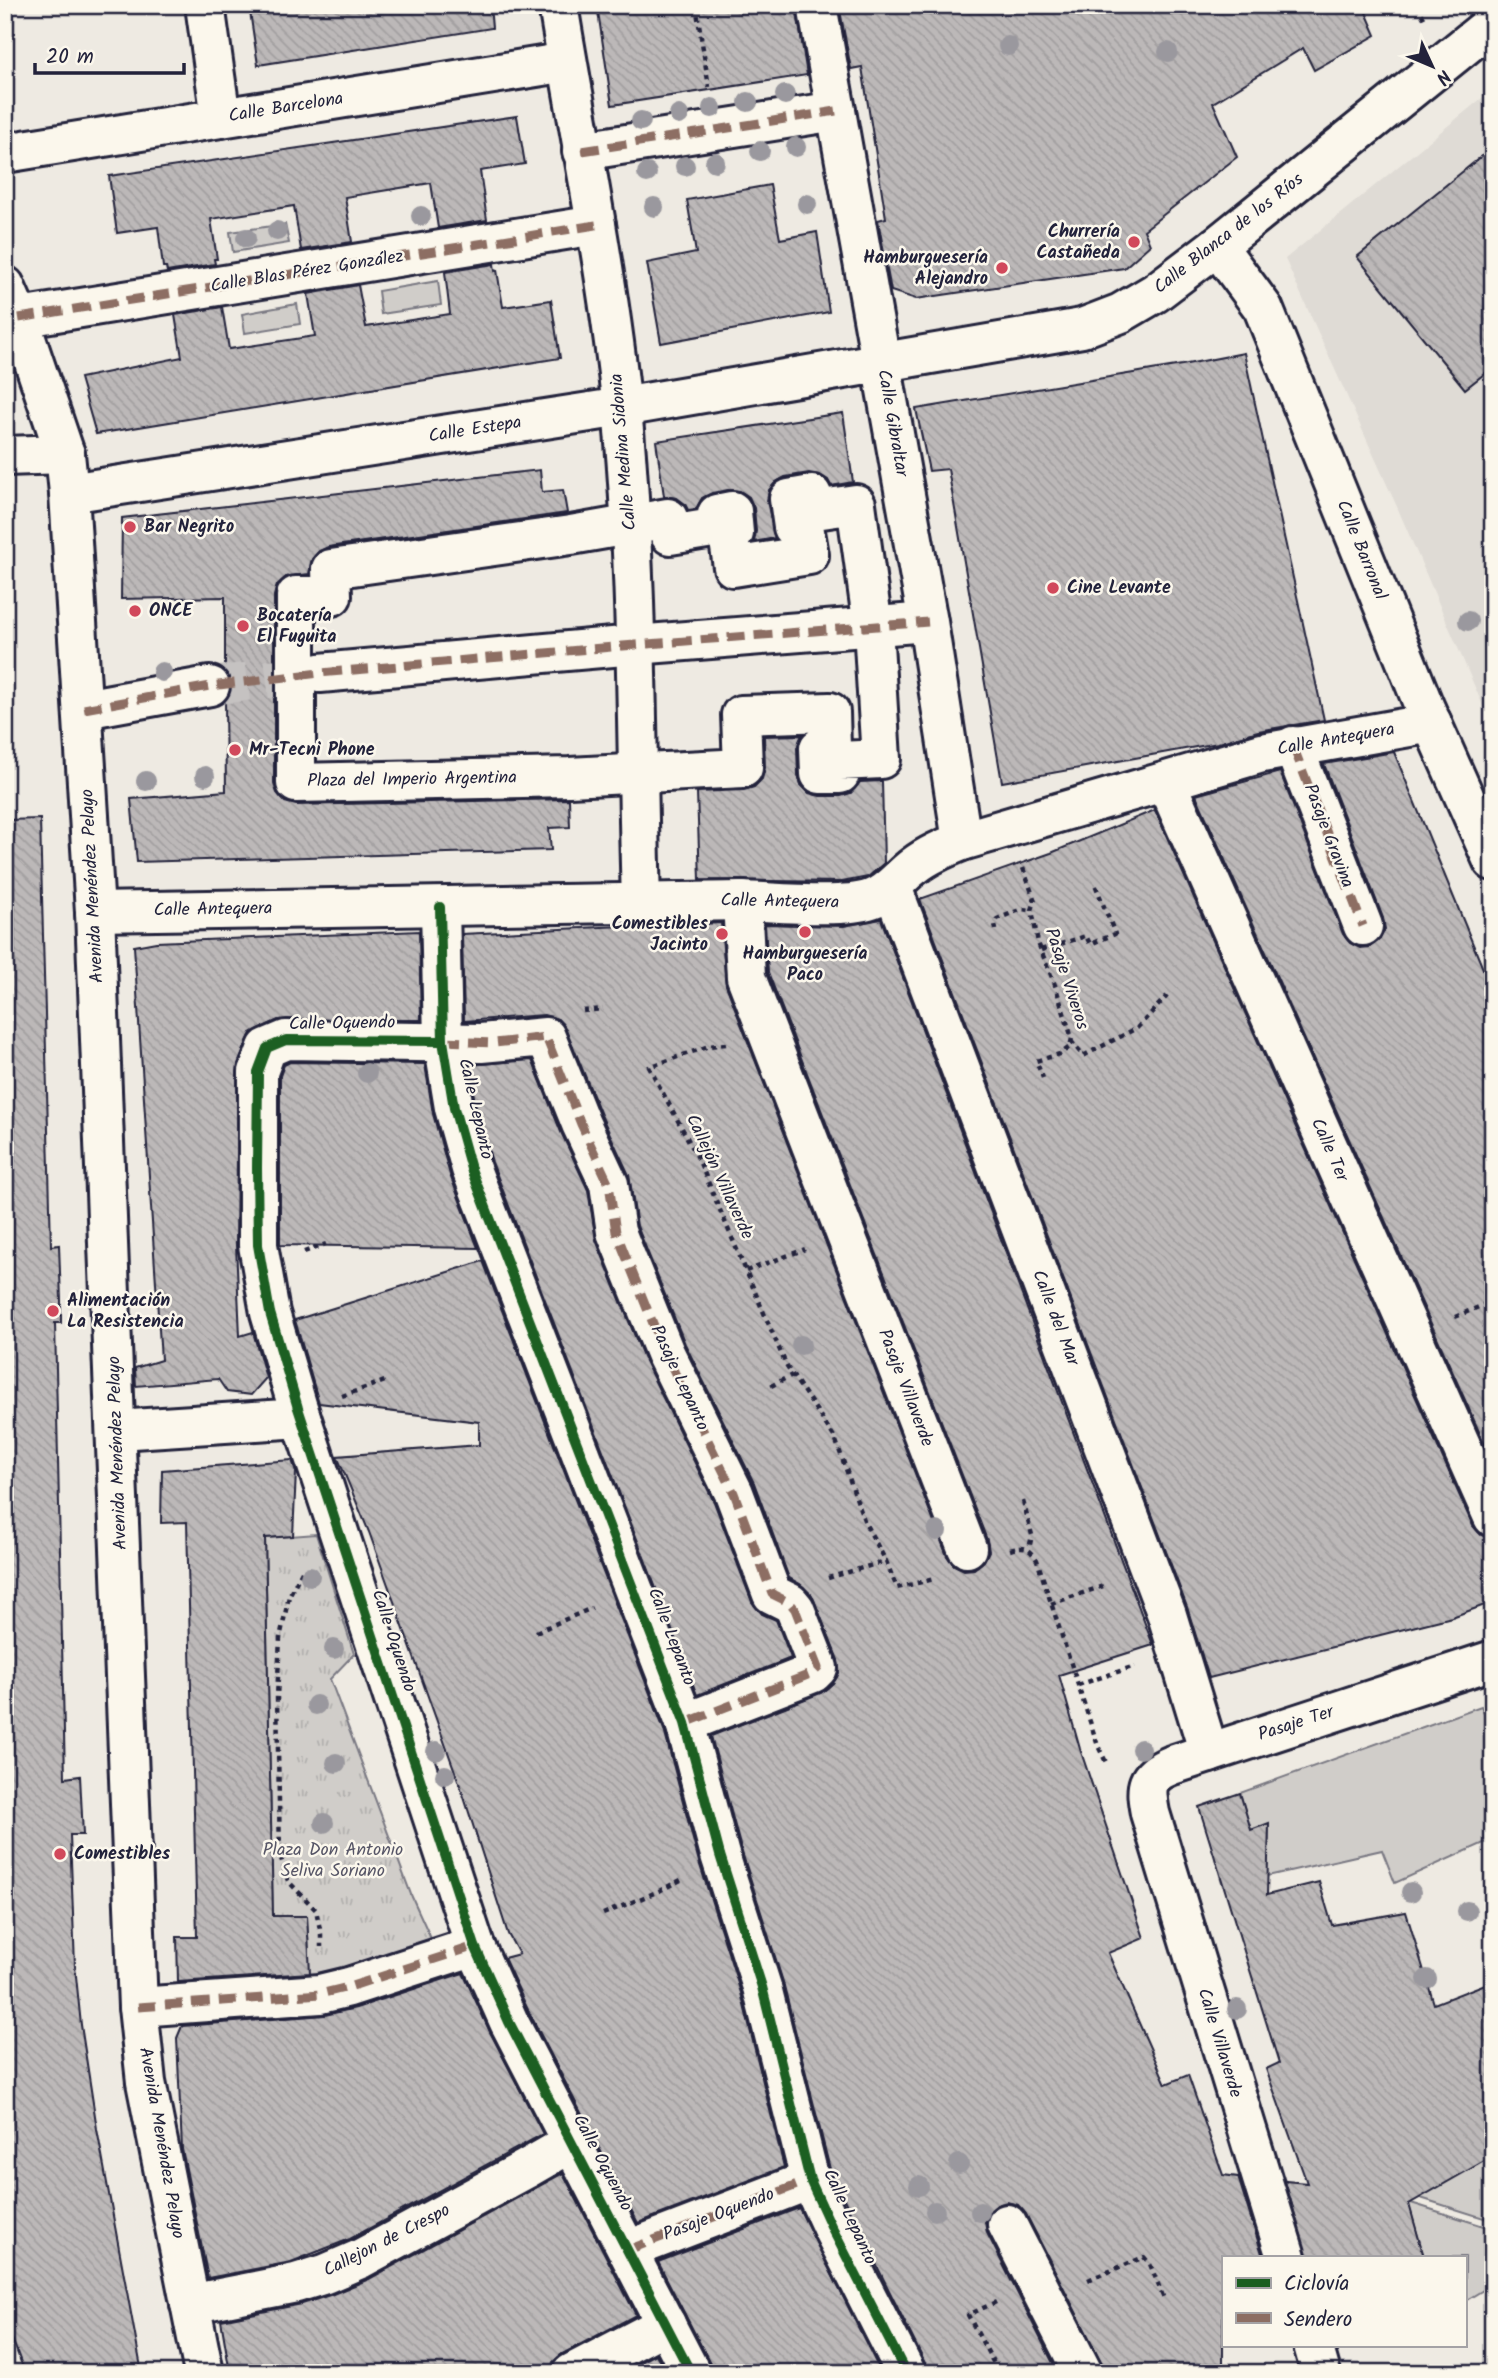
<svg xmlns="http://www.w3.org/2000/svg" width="1498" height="2378" font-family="Kalam,sans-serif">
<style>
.built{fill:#dfdbd5}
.green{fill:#d0cdc9;stroke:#797882;stroke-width:2}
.park{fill:url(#park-tufts);stroke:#797882;stroke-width:2}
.building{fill:url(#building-back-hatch);stroke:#22223b;stroke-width:2}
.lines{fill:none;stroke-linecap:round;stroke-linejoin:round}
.minor-tunnel{stroke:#c5c2c1;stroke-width:38;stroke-dasharray:38 19;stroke-linecap:butt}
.minor-casing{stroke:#22223b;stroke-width:44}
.major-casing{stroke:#22223b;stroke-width:44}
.path{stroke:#22223b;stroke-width:4.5;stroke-dasharray:5 5;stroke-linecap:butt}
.minor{stroke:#fbf7ec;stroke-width:38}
.major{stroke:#fbf7ec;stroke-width:38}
.quiet{stroke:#8d6e63;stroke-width:9;stroke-dasharray:18 9;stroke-linecap:butt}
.cycleway-casing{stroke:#fbf7ec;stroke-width:15}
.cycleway{stroke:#1b5e20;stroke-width:10}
.tree{fill:#9a989e}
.poi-dot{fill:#d1495b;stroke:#fbf7ec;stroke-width:2.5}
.labels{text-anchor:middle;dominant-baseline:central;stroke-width:5;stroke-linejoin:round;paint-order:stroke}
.street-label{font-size:18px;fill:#22223b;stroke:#fbf7ec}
.poi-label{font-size:18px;font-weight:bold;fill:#22223b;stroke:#fbf7ec;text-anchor:start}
.park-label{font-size:18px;fill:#565566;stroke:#fbf7ec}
</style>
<defs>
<pattern id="park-tufts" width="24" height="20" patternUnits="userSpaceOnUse" patternTransform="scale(1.75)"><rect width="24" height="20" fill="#d0cdc9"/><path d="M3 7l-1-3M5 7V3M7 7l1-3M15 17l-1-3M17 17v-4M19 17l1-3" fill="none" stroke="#b2b0ae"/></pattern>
<pattern id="building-back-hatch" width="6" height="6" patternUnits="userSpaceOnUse" patternTransform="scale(1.75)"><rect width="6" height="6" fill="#bcb8b8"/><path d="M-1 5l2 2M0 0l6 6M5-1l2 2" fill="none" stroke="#a19e9f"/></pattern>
</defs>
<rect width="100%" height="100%" fill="#eeeae2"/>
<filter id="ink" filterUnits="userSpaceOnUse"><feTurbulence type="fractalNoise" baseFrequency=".0143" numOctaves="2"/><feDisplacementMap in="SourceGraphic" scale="14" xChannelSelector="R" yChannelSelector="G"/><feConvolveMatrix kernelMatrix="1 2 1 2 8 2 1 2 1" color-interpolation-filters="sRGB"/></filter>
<g filter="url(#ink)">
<!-- built -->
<path class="built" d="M 1493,89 L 1493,729 L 1398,509 L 1285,259 Z"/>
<!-- green -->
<g class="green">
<path d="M 285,224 L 289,243 L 233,252 L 230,232 Z"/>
<path d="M 438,281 L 441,305 L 381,314 L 378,291 Z"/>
<path d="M 297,304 L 300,324 L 245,333 L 242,314 Z"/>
<path d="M 1481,1706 L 1493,1732 L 1493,1854 L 1486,1842 L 1395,1883 L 1382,1850 L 1223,1886 L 1215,1858 L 1269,1840 L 1269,1824 L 1251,1830 L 1240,1793 Z"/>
<path d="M 1493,2156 L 1493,2221 L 1405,2193 Z"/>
<path d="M 1408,2202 L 1493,2229 L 1493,2284 L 1465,2301 L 1465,2257 L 1424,2257 Z"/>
</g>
<!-- park -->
<path class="park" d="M 316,1534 L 354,1654 L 330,1679 L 412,1897 L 439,1956 L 299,1980 L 299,1952 L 309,1951 L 307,1917 L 273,1916 L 265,1538 Z"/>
<!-- building -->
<g class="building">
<path d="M 249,5 L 490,5 L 492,28 L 258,65 Z"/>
<path d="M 597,5 L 796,5 L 807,75 L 612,105 Z"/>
<path d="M 839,5 L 1372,5 L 1365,10 L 1376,35 L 1314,70 L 1303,48 L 1213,103 L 1237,157 L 1144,230 L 1150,245 L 1124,268 L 916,299 L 891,291 L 878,220 L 886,218 L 862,67 L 851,69 Z"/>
<path d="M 517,116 L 525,164 L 480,171 L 487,220 L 438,228 L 431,183 L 345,197 L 352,242 L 301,250 L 294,206 L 211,219 L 217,259 L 214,259 L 215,264 L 167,272 L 166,267 L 163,267 L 158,227 L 117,233 L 109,176 Z"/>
<path d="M 1493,147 L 1493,367 L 1465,389 L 1357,257 Z"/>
<path d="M 770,185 L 780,239 L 817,232 L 829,312 L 661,343 L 647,263 L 696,253 L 687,200 Z"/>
<path d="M 494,264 L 495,271 L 497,270 L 503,307 L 551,300 L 560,358 L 96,434 L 80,378 L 182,357 L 175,315 L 222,307 L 229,349 L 315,336 L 308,294 L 358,285 L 366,327 L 450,314 L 445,272 Z"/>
<path d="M 1244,353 L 1324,720 L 1258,731 L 1218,743 L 1002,782 L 948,469 L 929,471 L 916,409 L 1182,365 Z"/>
<path d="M 843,413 L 853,482 L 831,486 L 828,480 L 820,475 L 809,473 L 785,477 L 776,482 L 769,490 L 767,501 L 775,538 L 754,542 L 756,531 L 754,508 L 749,497 L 740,491 L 728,490 L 712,493 L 702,498 L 696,509 L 688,510 L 685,504 L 677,498 L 664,496 L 656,441 Z"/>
<path d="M 540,470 L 542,492 L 563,490 L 567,513 L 328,547 L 319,551 L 312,559 L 309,574 L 286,577 L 277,585 L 274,596 L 274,783 L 277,793 L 285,802 L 296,805 L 569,799 L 570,827 L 549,828 L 551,850 L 137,862 L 131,799 L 226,791 L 225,701 L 231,693 L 232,683 L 225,670 L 225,597 L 121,599 L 122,518 Z"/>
<path d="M 802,735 L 797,748 L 798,775 L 801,785 L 809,793 L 820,796 L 841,796 L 851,793 L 860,782 L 882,781 L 884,863 L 868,877 L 842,882 L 700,880 L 697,792 L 744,790 L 754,787 L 762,779 L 765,768 L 764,736 Z"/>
<path d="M 1394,752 L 1493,993 L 1493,1463 L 1196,795 L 1280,772 L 1343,934 L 1350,943 L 1360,948 L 1370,947 L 1380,939 L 1385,929 L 1383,918 L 1324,764 Z"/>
<path d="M 1155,810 L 1473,1526 L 1481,1535 L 1493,1539 L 1493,1602 L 1452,1617 L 1209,1678 L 1187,1607 L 920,899 L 1051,853 Z"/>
<path d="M 40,819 L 51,1246 L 59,1245 L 61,1300 L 61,1323 L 55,1323 L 65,1778 L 80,1776 L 83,1835 L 70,1835 L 75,1966 L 81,2025 L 97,2129 L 142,2373 L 25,2373 L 5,2320 L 5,820 Z"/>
<path d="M 881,919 L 1153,1645 L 1059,1675 L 1080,1749 L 1144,1938 L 1108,1953 L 1166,2084 L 1188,2075 L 1223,2175 L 1238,2177 L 1263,2257 L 1223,2257 L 1223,2373 L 1105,2373 L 1102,2363 L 1026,2214 L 1018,2205 L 1007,2202 L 997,2205 L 988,2213 L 985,2222 L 987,2233 L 1058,2373 L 928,2373 L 925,2363 L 831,2173 L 783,1982 L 741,1849 L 711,1736 L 821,1693 L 833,1683 L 839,1673 L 838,1660 L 812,1595 L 800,1584 L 789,1578 L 754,1483 L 685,1344 L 637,1226 L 629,1175 L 601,1115 L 566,1029 L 558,1019 L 544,1015 L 464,1021 L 462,934 L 622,926 L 701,927 L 701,924 L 721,923 L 726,985 L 947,1556 L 954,1565 L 964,1570 L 974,1569 L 984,1561 L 989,1551 L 987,1540 L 768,972 L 765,924 L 844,926 Z"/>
<path d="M 419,931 L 421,1020 L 278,1020 L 251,1033 L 238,1064 L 236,1245 L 240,1336 L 253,1332 L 266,1378 L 251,1395 L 227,1392 L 218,1379 L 136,1386 L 135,1368 L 161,1360 L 134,946 L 156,942 Z"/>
<path d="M 532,1060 L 561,1132 L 588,1190 L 596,1240 L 645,1361 L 714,1502 L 752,1602 L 762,1614 L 776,1620 L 791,1658 L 697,1695 L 492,1162 L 475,1103 L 469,1065 Z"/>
<path d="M 290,1062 L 425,1064 L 433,1114 L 450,1175 L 478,1248 L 280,1245 L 280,1076 L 284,1065 Z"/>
<path d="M 483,1261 L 664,1730 L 699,1862 L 741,1993 L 784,2167 L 638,2223 L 529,2012 L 504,1958 L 519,1954 L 508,1934 L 463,1794 L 369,1532 L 337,1456 L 479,1445 L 479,1422 L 319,1403 L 295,1320 Z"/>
<path d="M 292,1460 L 296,1472 L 293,1536 L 265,1538 L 273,1916 L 307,1916 L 310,1973 L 178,1982 L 177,1937 L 197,1937 L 187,1522 L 161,1523 L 162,1470 Z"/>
<path d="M 1240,1793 L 1251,1830 L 1269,1823 L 1267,1895 L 1319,1882 L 1332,1925 L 1406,1912 L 1434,2004 L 1493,1981 L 1493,2156 L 1409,2204 L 1424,2257 L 1307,2257 L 1285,2181 L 1307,2183 L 1266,2069 L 1279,2063 L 1199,1807 Z"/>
<path d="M 463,1973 L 490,2032 L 543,2134 L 350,2239 L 291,2262 L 208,2278 L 182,2149 L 177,2038 L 182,2026 L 325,2015 L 356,2008 Z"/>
<path d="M 563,2173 L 636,2315 L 562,2354 L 553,2362 L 550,2373 L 230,2373 L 221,2320 L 302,2304 L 333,2294 L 369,2279 Z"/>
<path d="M 799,2208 L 881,2373 L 713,2373 L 710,2363 L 658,2262 Z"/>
<path d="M 656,2354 L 666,2373 L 620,2373 Z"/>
</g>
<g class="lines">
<!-- minor-tunnel -->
<path class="minor-tunnel" d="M 210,686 L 320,673"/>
<!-- minor casing -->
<g class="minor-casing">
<g id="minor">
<path d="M 205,5 L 221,118"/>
<path d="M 558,5 C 580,139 608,274 622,409 C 638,573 636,738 641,902"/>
<path d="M 582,151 L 836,111"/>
<path d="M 5,153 L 567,62"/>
<path d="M 1217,246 L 1263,308 L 1424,706 L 1493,861"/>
<path d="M 19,318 L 596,225"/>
<path d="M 881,362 L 928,622 L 962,841"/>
<path d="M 5,456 L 65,454"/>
<path d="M 812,495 L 815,510 L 856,504 L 873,627 L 881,759 L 840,761 L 840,774 L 820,774 L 819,748 L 831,748 L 830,712 L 741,715 L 743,768 L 569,777 L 296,783 L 296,596 L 332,596 L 331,569 L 571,535 L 668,518 L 670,535 L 719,527 L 717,514 L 732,511 L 734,533 L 728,534 L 733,567 L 809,555 L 804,526 L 793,527 L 789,499 Z"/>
<path d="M 320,673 L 635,645 L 928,622"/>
<path d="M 84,709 L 210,686"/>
<path d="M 1293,746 L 1363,926"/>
<path d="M 1166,782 L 1493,1517"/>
<path d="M 892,887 L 1167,1615 L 1209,1753"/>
<path d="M 742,901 L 746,977 L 967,1548"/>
<path d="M 440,907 L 443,1041 L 454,1108 L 471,1169 L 685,1723 L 720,1855 L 762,1987 L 810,2180 L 832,2228 L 906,2373"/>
<path d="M 95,912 L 742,901 C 775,902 842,909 871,899 C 889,893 899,877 914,866 C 928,855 945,848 962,841 L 1262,753 L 1432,723"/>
<path d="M 117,1430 L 301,1418"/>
<path d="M 685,1723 L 813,1673 L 818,1668 L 795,1609 L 790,1603 L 772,1594 L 734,1493 L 665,1353 L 616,1232 L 609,1184 L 581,1124 L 546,1037 L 481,1043 L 286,1040 L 267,1048 L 258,1072 L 258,1245 L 270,1313 L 298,1408 L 475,1946 L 509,2022 L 691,2373"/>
<path d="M 138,2007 L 320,1994 L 349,1987 L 475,1946"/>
<path d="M 1007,2224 L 1083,2373"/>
<path d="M 628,2250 L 810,2180"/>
<path d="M 1286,2257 L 1150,1813 C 1145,1786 1145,1776 1172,1765 L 1493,1660"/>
<path d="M 190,2304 L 296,2283 L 325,2274 L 360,2259 L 526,2169 L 571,2143"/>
<path d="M 1313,2345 L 1321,2373"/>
<path d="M 572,2373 L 666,2324"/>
</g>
</g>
<!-- major casing -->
<g class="major-casing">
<g id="major">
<path d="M 817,5 L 881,362"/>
<path d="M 5,286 L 19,318 L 65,454 L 69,493 L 95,912 L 138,2007 L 146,2082 L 204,2373"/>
<path d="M 69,493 L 622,407 L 1082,328 L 1121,313 L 1155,293 L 1217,246 L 1493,23"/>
</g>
</g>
<!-- path -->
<g class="path">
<path d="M 696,5 L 709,87"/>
<path d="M 1417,5 L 1425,20"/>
<path d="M 1023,868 L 1035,901 L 1032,910 L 1038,943 L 1055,985 L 1072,1038 L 1070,1047 L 1060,1054 L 1036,1061 L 1043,1078"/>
<path d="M 996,930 L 995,924 L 997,919 L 1022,909 L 1032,910"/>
<path d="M 1041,950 L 1086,936 L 1090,944 L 1115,934 L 1095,884"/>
<path d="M 583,1011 L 603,1009"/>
<path d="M 1071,1041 L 1083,1056 L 1137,1028 L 1167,996"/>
<path d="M 726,1044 L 709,1046 L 649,1067 L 697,1156 L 787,1367 L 835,1438 L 865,1523 L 886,1561"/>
<path d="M 304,1252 L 326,1244"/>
<path d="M 746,1271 L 805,1249"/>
<path d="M 1455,1317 L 1493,1301"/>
<path d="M 771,1386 L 792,1375"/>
<path d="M 342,1396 L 385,1381"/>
<path d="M 1023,1501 L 1032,1535 L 1029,1549"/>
<path d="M 1010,1550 C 1024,1546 1029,1547 1037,1560 L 1098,1746 L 1107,1764"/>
<path d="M 302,1571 L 289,1596 L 280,1638 L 277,1697 L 280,1855 L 288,1881 L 316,1910 L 321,1934 L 321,1947"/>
<path d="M 828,1578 L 886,1561 L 897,1588 L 934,1579"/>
<path d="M 1051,1604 L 1106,1585"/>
<path d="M 536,1632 L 592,1608"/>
<path d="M 1078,1685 L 1135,1666"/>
<path d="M 603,1914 L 659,1891 L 681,1880"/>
<path d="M 1088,2280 L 1144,2257 L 1150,2264 L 1164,2299"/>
<path d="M 996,2302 L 968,2315 L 999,2373"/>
</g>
<!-- minor -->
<use href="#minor" class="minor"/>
<!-- major -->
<use href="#major" class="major"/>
<!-- quiet -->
<g class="quiet">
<path d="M 582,151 L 836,111"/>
<path d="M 19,318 L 596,225"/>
<path d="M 84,709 L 210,686 L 320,673 L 635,645 L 928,622"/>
<path d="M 1293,746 L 1363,926"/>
<path d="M 443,1041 L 495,1043 L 546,1037 L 581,1124 L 609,1184 L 616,1232 L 665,1353 L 734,1493 L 772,1594 L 790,1603 L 795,1609 L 818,1668 L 813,1673 L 685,1723"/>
<path d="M 138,2007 L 320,1994 L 349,1987 L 475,1946"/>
<path d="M 628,2250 L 810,2180"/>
</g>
<!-- cycleway casing -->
<g class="cycleway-casing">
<g id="cycleway">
<path d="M 440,907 L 443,1041 L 454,1108 L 471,1169 L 685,1723 L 720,1855 L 762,1987 L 810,2180 L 832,2228 L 906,2373"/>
<path d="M 443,1041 L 286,1040 L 267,1048 L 258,1072 L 257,1168 L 258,1245 L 270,1313 L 298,1408 L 475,1946 L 509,2022 L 691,2373"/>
</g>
</g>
<!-- cycleway -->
<use href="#cycleway" class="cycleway"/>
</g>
<!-- trees -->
<g class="tree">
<circle cx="1008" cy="46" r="10"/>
<circle cx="1168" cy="52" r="10"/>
<circle cx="785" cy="95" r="10"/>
<circle cx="748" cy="102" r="10"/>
<circle cx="712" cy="108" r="10"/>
<circle cx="679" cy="115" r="10"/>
<circle cx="641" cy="121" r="10"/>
<circle cx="796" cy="147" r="10"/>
<circle cx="760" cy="151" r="10"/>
<circle cx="715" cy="162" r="10"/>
<circle cx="685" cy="166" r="10"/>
<circle cx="647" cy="173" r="10"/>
<circle cx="807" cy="204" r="10"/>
<circle cx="654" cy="207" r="10"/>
<circle cx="421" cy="216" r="10"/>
<circle cx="277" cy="231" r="10"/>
<circle cx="246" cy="238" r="10"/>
<circle cx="1468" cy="621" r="10"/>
<circle cx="162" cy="672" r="10"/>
<circle cx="205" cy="776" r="10"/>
<circle cx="146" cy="781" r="10"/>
<circle cx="367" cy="1073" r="10"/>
<circle cx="801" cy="1345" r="10"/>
<circle cx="937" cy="1531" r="10"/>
<circle cx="310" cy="1576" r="10"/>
<circle cx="334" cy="1649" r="10"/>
<circle cx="316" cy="1705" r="10"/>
<circle cx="1141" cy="1749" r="10"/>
<circle cx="436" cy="1751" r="10"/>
<circle cx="336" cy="1763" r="10"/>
<circle cx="445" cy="1775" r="10"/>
<circle cx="324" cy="1823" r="10"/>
<circle cx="1411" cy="1892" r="10"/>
<circle cx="1467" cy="1911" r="10"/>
<circle cx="1427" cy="1979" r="10"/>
<circle cx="1237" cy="2009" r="10"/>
<circle cx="959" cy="2164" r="10"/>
<circle cx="919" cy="2186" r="10"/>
<circle cx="935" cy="2211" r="10"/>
<circle cx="980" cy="2212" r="10"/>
</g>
</g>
<!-- markers -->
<g class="poi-dot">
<circle cx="1134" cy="242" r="7"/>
<circle cx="1002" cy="268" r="7"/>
<circle cx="130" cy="527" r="7"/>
<circle cx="1053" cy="588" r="7"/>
<circle cx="135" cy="611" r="7"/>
<circle cx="243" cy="626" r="7"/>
<circle cx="235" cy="750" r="7"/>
<circle cx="805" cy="932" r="7"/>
<circle cx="722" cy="934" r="7"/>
<circle cx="53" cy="1311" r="7"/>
<circle cx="60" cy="1854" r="7"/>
</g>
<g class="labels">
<!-- street labels -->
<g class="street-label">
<text transform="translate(286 108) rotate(-9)">Calle Barcelona</text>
<text transform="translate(1229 234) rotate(-38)">Calle Blanca de los Ríos</text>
<text transform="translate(307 272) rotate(-9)">Calle Blas Pérez González</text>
<text transform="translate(892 423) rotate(80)">Calle Gibraltar</text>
<text transform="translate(475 430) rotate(-9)">Calle Estepa</text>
<text transform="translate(624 452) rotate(-95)">Calle Medina Sidonia</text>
<text transform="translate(1361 550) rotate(68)">Calle Barronal</text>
<text transform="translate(1336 740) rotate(-10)">Calle Antequera</text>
<text transform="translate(412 780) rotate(-1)">Plaza del Imperio Argentina</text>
<text transform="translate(1328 836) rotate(69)">Pasaje Gravina</text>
<text transform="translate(93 886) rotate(-93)">Avenida Menéndez Pelayo</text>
<text transform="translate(780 902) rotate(1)">Calle Antequera</text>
<text transform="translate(213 910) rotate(-1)">Calle Antequera</text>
<text transform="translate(1066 979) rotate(72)">Pasaje Viveros</text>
<text transform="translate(342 1024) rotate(-1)">Calle Oquendo</text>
<text transform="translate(475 1109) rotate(77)">Calle Lepanto</text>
<text transform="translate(1329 1150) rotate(66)">Calle Ter</text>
<text transform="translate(719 1177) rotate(65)">Callejón Villaverde</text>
<text transform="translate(1055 1318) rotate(69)">Calle del Mar</text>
<text transform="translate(679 1378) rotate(65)">Pasaje Lepanto</text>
<text transform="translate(905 1388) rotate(69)">Pasaje Villaverde</text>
<text transform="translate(118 1453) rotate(-92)">Avenida Menéndez Pelayo</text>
<text transform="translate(671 1637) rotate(69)">Calle Lepanto</text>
<text transform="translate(393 1641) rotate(72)">Calle Oquendo</text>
<text transform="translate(1296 1724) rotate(-18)">Pasaje Ter</text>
<text transform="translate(1219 2043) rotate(73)">Calle Villaverde</text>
<text transform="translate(161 2143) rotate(80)">Avenida Menéndez Pelayo</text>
<text transform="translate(602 2163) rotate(62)">Calle Oquendo</text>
<text transform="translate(719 2215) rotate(-21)">Pasaje Oquendo</text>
<text transform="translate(849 2217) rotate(65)">Calle Lepanto</text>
<text transform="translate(387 2241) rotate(-27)">Callejon de Crespo</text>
</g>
<!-- poi labels -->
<g class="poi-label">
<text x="1120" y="232" text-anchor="end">Churrería<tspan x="1120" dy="21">Castañeda</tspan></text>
<text x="988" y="258" text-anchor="end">Hamburguesería<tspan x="988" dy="21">Alejandro</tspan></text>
<text x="144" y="527">Bar Negrito</text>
<text x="1067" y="588">Cine Levante</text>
<text x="149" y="611">ONCE</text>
<text x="257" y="616">Bocatería<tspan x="257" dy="21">El Fuguita</tspan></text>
<text x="249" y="750">Mr-Tecni Phone</text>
<text x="708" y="924" text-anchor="end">Comestibles<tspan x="708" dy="21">Jacinto</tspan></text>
<text x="805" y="954" text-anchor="middle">Hamburguesería<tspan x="805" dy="21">Paco</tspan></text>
<text x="67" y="1301">Alimentación<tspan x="67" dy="21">La Resistencia</tspan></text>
<text x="74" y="1854">Comestibles</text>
</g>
<!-- park labels -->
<g class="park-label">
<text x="333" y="1850">Plaza Don Antonio<tspan x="333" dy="21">Seliva Soriano</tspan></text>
</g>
</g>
<!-- margin -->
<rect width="1498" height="2378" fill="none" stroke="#fbf7ec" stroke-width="28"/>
<rect x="14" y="14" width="1470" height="2350" fill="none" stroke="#22223b" stroke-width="2.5" filter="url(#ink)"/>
<!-- legend -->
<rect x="1222" y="2256" width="245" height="91" fill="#fbf7ec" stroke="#a4a2a5" stroke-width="2"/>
<rect x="1236" y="2278" width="35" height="10" fill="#1b5e20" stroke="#a4a2a5" stroke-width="2"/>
<text x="1284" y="2290" font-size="21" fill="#22223b">Ciclovía</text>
<rect x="1236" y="2313" width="35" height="10" fill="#8d6e63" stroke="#a4a2a5" stroke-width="2"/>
<text x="1284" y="2326" font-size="21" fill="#22223b">Sendero</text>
<!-- north arrow -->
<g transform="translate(1432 66) rotate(134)" stroke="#fbf7ec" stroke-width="5" paint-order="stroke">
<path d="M0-5L12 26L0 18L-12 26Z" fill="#22223b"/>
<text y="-10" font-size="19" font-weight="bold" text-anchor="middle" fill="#22223b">N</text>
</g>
<!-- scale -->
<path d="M35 63v10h149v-10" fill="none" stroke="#22223b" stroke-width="3.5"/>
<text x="46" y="63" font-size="21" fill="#22223b" stroke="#fbf7ec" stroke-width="5" paint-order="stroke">20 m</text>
</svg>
